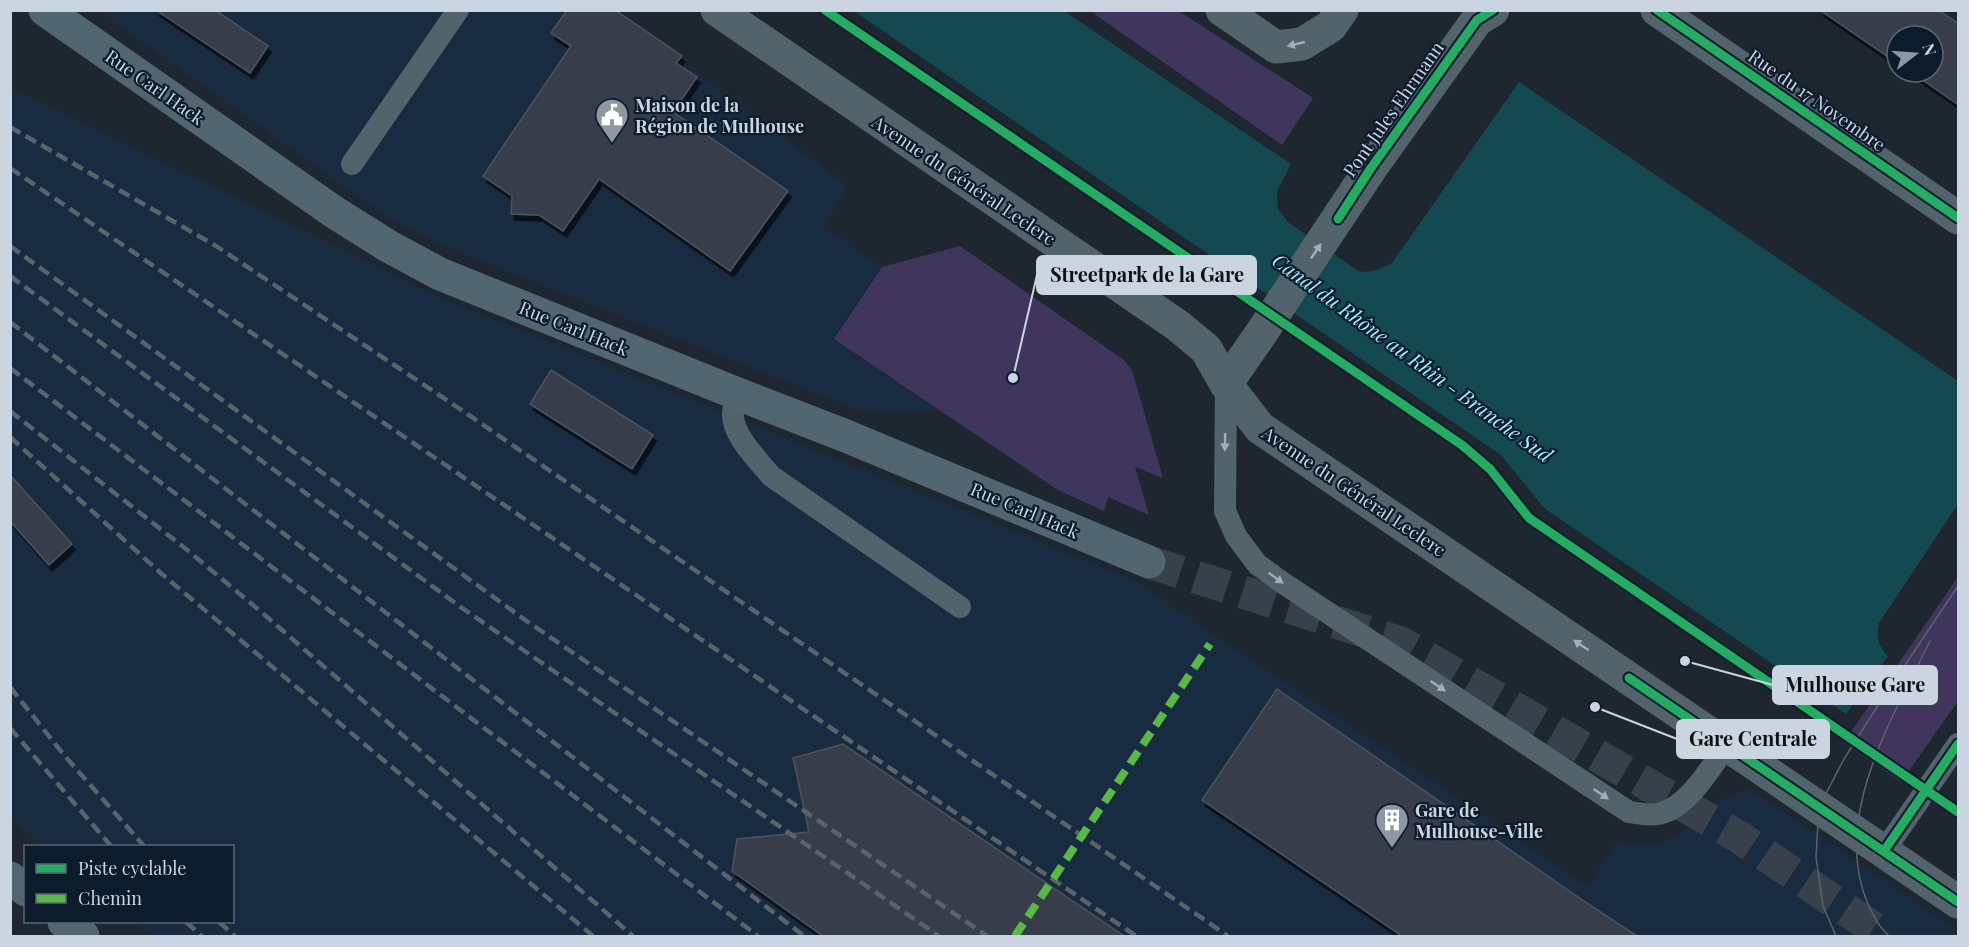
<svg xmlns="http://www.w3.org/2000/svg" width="1969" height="947" font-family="'Playfair Display',serif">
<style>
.built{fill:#192b40}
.green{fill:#40355d}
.water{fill:#154952}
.building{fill:#383d4c;stroke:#4e535c;stroke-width:1.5;filter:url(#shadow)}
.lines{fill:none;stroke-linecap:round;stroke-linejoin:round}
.secondary-tunnel{stroke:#38414b;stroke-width:33;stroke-dasharray:33 16;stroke-linecap:butt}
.lane{stroke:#52636c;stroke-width:22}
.street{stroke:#52636c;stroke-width:33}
.secondary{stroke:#526671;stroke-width:33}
.primary{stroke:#536570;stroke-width:33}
.tram{stroke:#59636c;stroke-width:1.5}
.rail{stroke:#59636c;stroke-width:4.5;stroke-dasharray:12 6;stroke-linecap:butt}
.quiet{stroke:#58b947;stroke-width:8;stroke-dasharray:15 8;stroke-linecap:butt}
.cycleway-casing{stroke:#0d1c2d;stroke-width:13}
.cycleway{stroke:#26ab63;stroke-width:9}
.oneway{fill:#a1adb8}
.labels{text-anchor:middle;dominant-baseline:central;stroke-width:4.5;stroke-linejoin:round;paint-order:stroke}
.street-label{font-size:18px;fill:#cbd5e1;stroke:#0d1c2d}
.poi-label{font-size:18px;font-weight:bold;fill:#cbd5e1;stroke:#0d1c2d;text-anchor:start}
.water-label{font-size:20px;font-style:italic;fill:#a1ecf9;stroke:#0d1c2d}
.leader{fill:none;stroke:#cbd5e1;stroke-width:2}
.callout-dot{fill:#cbd5e1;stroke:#0d1c2d;stroke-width:2}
.callout{fill:#cbd5e1;stroke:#cbd5e1;stroke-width:2}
.callout-label{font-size:20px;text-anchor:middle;font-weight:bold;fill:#111}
</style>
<defs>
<filter id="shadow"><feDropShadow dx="3.5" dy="6" stdDeviation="0" flood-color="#0009"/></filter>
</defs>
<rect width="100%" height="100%" fill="#1e2730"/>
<!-- built -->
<g class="built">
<path d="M 99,11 L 614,11 L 849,187 L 822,226 L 882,267 L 835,339 L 941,412 L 865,413 L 436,243 L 389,219 Z"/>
<path d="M 10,88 L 444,299 L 1133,580 L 1588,887 L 1618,841 L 1635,844 L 1652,845 L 1666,841 L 1684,831 L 1700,810 L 1749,789 L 1958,931 L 1958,936 L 154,936 L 136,922 L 232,922 L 232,846 L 44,846 L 11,819 Z"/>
</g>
<!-- green -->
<g class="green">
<path d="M 1090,11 L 1179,11 L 1313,98 L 1282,145 Z"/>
<path d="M 960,246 L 1124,360 L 1132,370 L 1163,478 L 1135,467 L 1149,515 L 1108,497 L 1104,511 L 1058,490 L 834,339 L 882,267 Z"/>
<path d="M 1958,577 L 1958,701 L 1901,782 L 1844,742 Z"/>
</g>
<!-- water -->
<path class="water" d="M 854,11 L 1064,11 L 1291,164 L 1277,191 L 1278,209 L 1289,223 L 1358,271 C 1372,273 1379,270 1392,263 L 1519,82 L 1958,381 L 1958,504 L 1879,623 C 1876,636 1878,647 1888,656 L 1846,714 L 1544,508 L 1501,455 Z"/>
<!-- building -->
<g class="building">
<path d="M 156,10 L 215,10 L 268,46 L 250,73 Z"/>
<path d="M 567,10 L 615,10 L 682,56 L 676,63 L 697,77 L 673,112 L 788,191 L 730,271 L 599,179 L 563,231 L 539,215 L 511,214 L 512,196 L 483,176 L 571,46 L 551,33 Z"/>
<path d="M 1820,10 L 1938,10 L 1959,24 L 1959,105 L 1911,72 L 1933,72 L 1933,36 L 1897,36 L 1897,63 Z"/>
<path d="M 551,370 L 653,435 L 632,469 L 530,404 Z"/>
<path d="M 10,475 L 72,544 L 49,565 L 10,521 Z"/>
<path d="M 1277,689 L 1581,899 L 1637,936 L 1402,936 L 1202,800 Z"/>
<path d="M 843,744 L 1124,936 L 823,936 L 732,871 L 737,839 L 809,832 L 793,758 Z"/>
</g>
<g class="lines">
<!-- secondary-tunnel -->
<path class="secondary-tunnel" d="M 1149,562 L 1401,643 L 1739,837 L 1885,936"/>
<!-- lane -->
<g class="lane">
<path d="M 352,164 L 458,10"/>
<path d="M 1226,384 L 1225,511 L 1236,536 L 1257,564 L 1283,583 L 1629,812 C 1638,813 1649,816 1658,814 C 1688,808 1710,768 1727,745"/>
<path d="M 738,394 C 737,400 733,407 733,413 C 731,434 759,461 771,476 L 960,607"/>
<path d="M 1884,851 L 1958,744"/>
</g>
<!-- street -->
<g class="street">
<path d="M 717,10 L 1177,325 L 1206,349 L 1226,384 L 1260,428 L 1958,902"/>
<path d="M 1222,10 L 1276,47 L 1302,44 L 1331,26 L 1342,10"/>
<path d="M 1657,10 L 1958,218"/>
<path d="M 1226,384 L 1260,335 L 1371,168 L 1477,20 L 1493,10"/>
</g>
<!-- secondary -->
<path class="secondary" d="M 45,10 L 334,212 L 388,246 L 440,274 L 738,394 L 846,436 L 1149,562"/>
<!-- primary -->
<g class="primary">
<path d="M 10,878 L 26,890"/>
<path d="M 64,922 L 83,936"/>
</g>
<!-- tram -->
<g class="tram">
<path d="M 1836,936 L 1823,906 L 1816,857 L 1819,807 L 1844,759 L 1877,707 L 1958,586"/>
<path d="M 1889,936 C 1884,931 1878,925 1875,918 C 1824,829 1890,722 1930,641"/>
</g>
<!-- rail -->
<g class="rail">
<path d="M 10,127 L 216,246 L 457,407 L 1228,936"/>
<path d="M 10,168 L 1136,936"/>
<path d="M 10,246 L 528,622 L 987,936"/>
<path d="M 10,276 L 462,608 L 939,936"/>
<path d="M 10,322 L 804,936"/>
<path d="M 10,368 L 758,936"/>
<path d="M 10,411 L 186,549 L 259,610 L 633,936"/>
<path d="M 10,437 L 163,575 L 593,936"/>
<path d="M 10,687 L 64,755 L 144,846"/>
<path d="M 10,728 L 111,846"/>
<path d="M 186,922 L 202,936"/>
<path d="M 219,922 L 235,936"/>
</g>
<!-- quiet -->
<path class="quiet" d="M 1015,936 L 1210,644"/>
<!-- cycleway casing -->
<g class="cycleway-casing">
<g id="cycleway">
<path d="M 825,10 L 1462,445 L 1490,469 L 1529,518 L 1958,812"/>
<path d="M 1657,10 L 1958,218"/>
<path d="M 1338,219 L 1371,168 L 1477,20 L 1493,10"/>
<path d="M 1629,678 L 1958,902"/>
<path d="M 1884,851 L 1958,744"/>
</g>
</g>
<!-- cycleway -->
<use href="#cycleway" class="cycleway"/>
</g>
<!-- one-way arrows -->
<defs><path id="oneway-solid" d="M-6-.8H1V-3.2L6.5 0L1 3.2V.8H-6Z" transform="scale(1.5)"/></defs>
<g class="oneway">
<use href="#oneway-solid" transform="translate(1296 44) rotate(167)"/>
<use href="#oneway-solid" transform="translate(1316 251) rotate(-56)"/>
<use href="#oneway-solid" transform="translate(1225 442) rotate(91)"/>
<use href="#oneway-solid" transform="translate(1276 578) rotate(36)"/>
<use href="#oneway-solid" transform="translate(1581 645) rotate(-146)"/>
<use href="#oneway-solid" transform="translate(1438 686) rotate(34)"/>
<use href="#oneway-solid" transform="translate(1601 794) rotate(34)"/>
</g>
<!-- icons -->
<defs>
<g id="civic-pin" transform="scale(1.725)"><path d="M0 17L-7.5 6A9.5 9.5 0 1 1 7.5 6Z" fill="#8e98a3" stroke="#0d1c2d"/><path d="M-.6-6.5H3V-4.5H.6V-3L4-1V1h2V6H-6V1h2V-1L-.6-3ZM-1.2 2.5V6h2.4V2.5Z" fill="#fff"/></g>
<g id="building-pin" transform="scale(1.725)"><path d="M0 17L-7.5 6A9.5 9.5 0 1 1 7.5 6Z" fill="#8e98a3" stroke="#0d1c2d"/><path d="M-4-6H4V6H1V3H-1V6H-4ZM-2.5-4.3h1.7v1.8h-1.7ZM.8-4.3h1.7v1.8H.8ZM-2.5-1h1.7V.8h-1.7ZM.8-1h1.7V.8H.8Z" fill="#fff"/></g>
</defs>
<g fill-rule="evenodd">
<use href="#civic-pin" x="612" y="115"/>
<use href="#building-pin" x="1392" y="820"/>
</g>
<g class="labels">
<!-- street labels -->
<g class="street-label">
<text transform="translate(155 87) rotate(35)">Rue Carl Hack</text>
<text transform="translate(1817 100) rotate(35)">Rue du 17 Novembre</text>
<text transform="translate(1393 109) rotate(-55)">Pont Jules Ehrmann</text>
<text transform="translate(964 180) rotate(34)">Avenue du Général Leclerc</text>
<text transform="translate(574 328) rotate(22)">Rue Carl Hack</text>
<text transform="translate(1354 491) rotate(34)">Avenue du Général Leclerc</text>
<text transform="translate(1025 510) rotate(23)">Rue Carl Hack</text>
</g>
<!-- poi labels -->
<g class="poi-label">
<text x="635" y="105">Maison de la<tspan x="635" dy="21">Région de Mulhouse</tspan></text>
<text x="1415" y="810">Gare de<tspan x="1415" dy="21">Mulhouse-Ville</tspan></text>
</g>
<!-- water labels -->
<g class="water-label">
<text transform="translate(1413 357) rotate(36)">Canal du Rhône au Rhin - Branche Sud</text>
</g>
</g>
<!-- callouts -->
<path class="leader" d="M1013 378L1037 275M1685 661L1773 685M1595 707L1677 739"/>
<g class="callout-dot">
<circle cx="1013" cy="378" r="6"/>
<circle cx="1685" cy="661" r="6"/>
<circle cx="1595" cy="707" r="6"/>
</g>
<g class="callout">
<rect x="1037" y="256" width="219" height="38" rx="6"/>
<rect x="1773" y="666" width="164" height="38" rx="6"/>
<rect x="1677" y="720" width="152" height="38" rx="6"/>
</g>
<g class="callout-label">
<text x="1147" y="282">Streetpark de la Gare</text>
<text x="1855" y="692">Mulhouse Gare</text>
<text x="1753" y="746">Gare Centrale</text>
</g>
<!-- border -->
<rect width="1969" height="947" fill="none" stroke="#cbd5e1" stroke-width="24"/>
<!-- legend -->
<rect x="24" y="845" width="210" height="78" fill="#0d1c2d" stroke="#596675" stroke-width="1.5"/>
<rect x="36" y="864" width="30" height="9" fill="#26ab63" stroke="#596675" stroke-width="1.5"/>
<text x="78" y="875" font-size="18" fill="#cbd5e1">Piste cyclable</text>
<rect x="36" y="894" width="30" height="9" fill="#58b947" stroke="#596675" stroke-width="1.5"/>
<text x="78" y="905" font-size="18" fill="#cbd5e1">Chemin</text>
<!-- north arrow -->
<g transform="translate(1915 54) rotate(73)"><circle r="28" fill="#0d1c2d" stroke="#596675" stroke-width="1.5"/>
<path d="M0-4.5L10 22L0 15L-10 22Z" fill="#8e98a3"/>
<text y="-9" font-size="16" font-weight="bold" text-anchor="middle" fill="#cbd5e1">N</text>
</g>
</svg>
